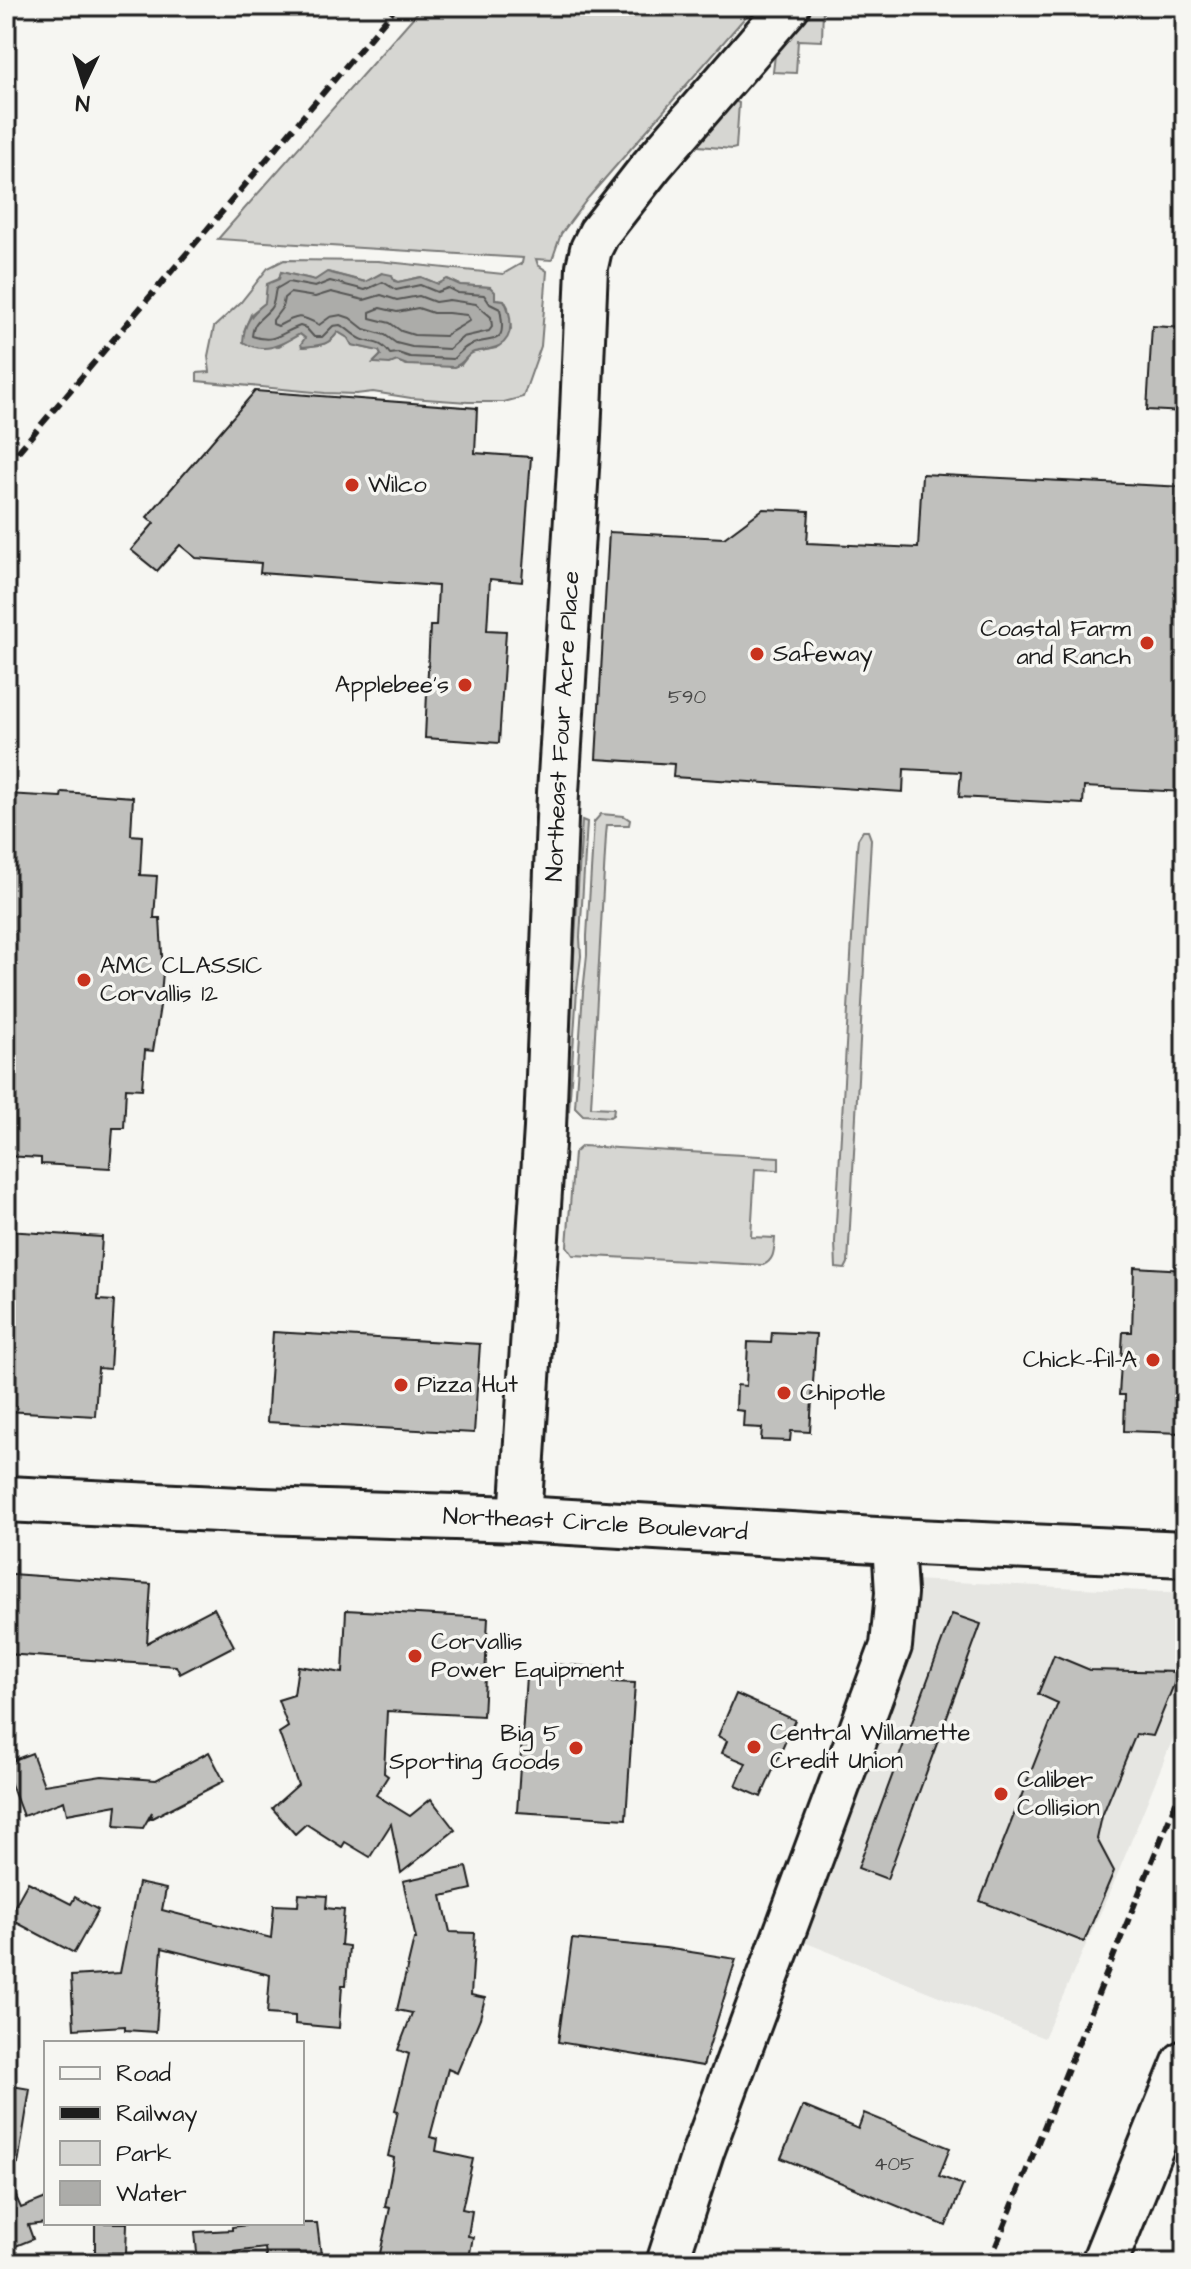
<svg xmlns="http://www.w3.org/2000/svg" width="1191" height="2269" font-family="'Architects Daughter',sans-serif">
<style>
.built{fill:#e6e6e2}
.green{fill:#d6d6d2;stroke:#797977;stroke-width:2;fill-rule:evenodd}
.water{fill:#acaca9;stroke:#727271;stroke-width:2}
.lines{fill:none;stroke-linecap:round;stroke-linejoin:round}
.shore{stroke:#565654;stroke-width:2}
.building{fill:#c0c0bd;stroke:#1c1c1c;stroke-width:2}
.minor-casing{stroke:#1c1c1c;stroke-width:46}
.major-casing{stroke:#1c1c1c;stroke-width:50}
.highway-casing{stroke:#1c1c1c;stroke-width:50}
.minor{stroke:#f6f6f2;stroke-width:40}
.major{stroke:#f6f6f2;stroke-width:44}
.highway{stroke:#f6f6f2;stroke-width:44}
.rail{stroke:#1c1c1c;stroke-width:6;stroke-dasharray:12 6;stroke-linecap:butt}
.poi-dot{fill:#c8321e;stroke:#f6f6f2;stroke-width:3}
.labels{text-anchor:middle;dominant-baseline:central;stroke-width:7;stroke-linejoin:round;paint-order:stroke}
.number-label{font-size:20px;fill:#454544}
.poi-label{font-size:24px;fill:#1c1c1c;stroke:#f6f6f2;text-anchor:start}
.street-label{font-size:24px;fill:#1c1c1c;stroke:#f6f6f2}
</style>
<rect width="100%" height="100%" fill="#f6f6f2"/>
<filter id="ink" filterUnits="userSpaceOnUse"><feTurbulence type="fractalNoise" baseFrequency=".0125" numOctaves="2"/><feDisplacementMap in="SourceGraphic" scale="16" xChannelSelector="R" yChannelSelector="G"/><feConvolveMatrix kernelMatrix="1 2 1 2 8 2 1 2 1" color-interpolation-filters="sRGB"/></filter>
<g filter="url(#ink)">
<!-- built -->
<path class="built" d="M 913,1580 L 1185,1593 L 1185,1709 L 1116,1878 L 1044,2038 L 799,1940 Z"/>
<!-- green -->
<g class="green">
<path d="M 423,6 L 755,6 L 588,198 L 561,234 L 552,260 L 536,259 L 538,265 L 547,271 L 541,346 L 523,397 L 504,402 L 468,402 L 411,398 L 373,392 L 356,394 L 325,393 L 197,381 L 197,373 L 210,372 L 208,356 L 214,327 L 241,302 L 268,268 L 284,260 L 378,261 L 503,274 L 522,263 L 523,258 L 218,239 ZM 281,272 L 315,280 L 328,272 L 366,282 L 382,273 L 398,282 L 421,277 L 438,284 L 448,279 L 460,285 L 490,287 L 494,299 L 504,300 L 508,307 L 511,329 L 496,348 L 470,353 L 461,365 L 407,365 L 397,361 L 374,362 L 381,355 L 379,351 L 352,345 L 348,338 L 338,332 C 328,347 319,345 302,347 L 306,339 L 300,334 L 277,347 L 244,331 L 251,314 L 265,303 L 279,279 Z"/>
<path d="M 814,6 L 823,6 L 822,41 L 798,40 L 796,73 L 773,72 L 775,55 Z"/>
<path d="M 733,100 L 739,103 L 736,148 L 732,149 L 699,146 L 698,141 Z"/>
<path d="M 601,814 L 624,816 L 630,820 L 629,825 L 607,825 L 606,835 L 591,1107 L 614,1108 L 613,1115 L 610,1117 L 583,1115 L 575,1107 L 583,992 L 587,955 L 587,936 L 594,822 Z"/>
<path d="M 582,820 L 587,822 L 580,937 L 581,956 L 577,990 L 569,1111 L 565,1109 Z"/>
<path d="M 863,831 L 868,831 L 871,839 L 848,1263 L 845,1269 L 836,1268 L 835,1242 L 857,849 L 858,839 Z"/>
<path d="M 582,1146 L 779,1157 L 779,1170 L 755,1169 L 751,1237 L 775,1238 C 774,1249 775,1260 763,1265 L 573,1255 L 567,1246 L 574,1153 Z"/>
</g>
<!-- water -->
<path class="water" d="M 281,272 L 315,280 L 327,272 L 365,282 L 382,273 L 392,275 L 394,281 L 398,282 L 421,277 L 438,284 L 447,279 L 460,285 L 490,287 L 495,292 L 495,299 L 504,300 C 512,315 515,337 499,346 C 491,350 482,350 474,352 C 466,355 464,364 454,367 L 407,365 L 397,361 L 390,364 L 373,363 L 381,355 L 379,351 L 352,345 L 348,338 L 338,332 C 327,347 319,345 302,347 L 301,344 L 305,338 L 300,334 C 281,345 264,355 243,342 C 244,323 251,314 265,303 L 267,284 L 279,279 Z"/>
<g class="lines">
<!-- shore -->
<g class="shore">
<path d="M 330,281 L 365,290 L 383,282 L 396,290 L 420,285 L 437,292 L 448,288 L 458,293 L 484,295 L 490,304 L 500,309 C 508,350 492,334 468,346 C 462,349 458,355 453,359 L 410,357 L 398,353 L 390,354 C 378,337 369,346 356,336 C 350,332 347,328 340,325 L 333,326 L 322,337 L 314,337 L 306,328 L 300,326 C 280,333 275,344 252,336 C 254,319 261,320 270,309 C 275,304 274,295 276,289 L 288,282 L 315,287 Z"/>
<path d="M 331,292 L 364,300 L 381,295 L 397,300 L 419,296 L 435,302 L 449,300 L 476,304 L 491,317 L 492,327 L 489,331 L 463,337 L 449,349 L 412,347 L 396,343 L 385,335 L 364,329 L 350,318 L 341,315 L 330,317 L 319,325 C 300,314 298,315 278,326 L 273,324 L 273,320 L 282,308 L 284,298 L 290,293 L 315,297 Z"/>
<path d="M 380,308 L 397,312 L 418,308 L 433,313 L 448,313 L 467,315 L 470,320 C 468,323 451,331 445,336 L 414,335 L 401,331 L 390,323 L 370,318 L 370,312 Z"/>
</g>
</g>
<!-- building -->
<g class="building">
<path d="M 1152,326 L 1185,328 L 1185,412 L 1147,410 Z"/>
<path d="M 255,391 L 477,408 L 475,453 L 531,457 L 522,582 L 490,579 L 487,630 L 506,631 L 499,743 L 425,738 L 430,626 L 436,626 L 438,586 L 260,573 L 261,563 L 196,558 L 180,545 L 157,571 L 131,550 L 154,523 L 147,517 Z"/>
<path d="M 922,474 L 1185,487 L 1185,792 L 1084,787 L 1083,804 L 959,797 L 961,772 L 904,769 L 903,792 L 673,777 L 674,764 L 596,759 L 609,532 L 724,538 L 763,509 L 809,511 L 807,543 L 918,548 Z"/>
<path d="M 62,792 L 133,797 L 131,835 L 142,836 L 140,875 L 157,876 L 154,918 L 160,918 L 163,972 L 160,1006 L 153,1051 L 145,1050 L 142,1089 L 126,1088 L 124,1128 L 113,1128 L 110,1168 L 41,1164 L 41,1158 L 6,1156 L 6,794 L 61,797 Z"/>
<path d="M 6,1231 L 102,1237 L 98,1300 L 114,1301 L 110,1369 L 98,1368 L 95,1416 L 6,1411 Z"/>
<path d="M 1134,1267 L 1185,1270 L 1183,1328 L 1185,1328 L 1185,1378 L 1182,1433 L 1124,1431 L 1125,1395 L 1119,1395 L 1123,1332 L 1132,1332 Z"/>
<path d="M 273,1332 L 480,1344 L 474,1433 L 267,1422 Z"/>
<path d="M 772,1332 L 816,1334 L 810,1432 L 791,1431 L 790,1441 L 761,1440 L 762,1428 L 743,1427 L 744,1411 L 736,1410 L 737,1385 L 746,1386 L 748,1342 L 771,1343 Z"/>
<path d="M 11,1574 L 151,1584 L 147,1643 L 214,1608 L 234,1646 L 180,1674 L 176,1666 L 6,1654 Z"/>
<path d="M 346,1610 L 488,1618 L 483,1716 L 387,1711 L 384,1773 L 388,1776 L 376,1795 L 410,1816 L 431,1799 L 455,1830 L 401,1873 L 391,1824 L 370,1857 L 345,1842 L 342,1847 L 306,1824 L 295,1834 L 272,1808 L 298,1785 L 279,1733 L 288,1727 L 278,1700 L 294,1695 L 298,1666 L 343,1673 Z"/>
<path d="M 952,1614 L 981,1624 L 887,1879 L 858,1868 Z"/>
<path d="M 1054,1655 L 1090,1670 L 1179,1672 L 1153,1736 L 1136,1734 L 1102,1816 L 1097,1839 L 1114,1871 L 1084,1942 L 980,1901 L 1058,1703 L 1038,1694 Z"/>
<path d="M 550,1664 L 614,1668 L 613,1682 L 635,1683 L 626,1819 L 517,1812 L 526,1676 L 549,1678 Z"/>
<path d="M 736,1694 L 795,1720 L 761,1797 L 736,1786 L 746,1763 L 722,1753 L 727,1741 L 718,1736 Z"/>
<path d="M 209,1752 L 224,1781 L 150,1819 L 152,1812 L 143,1828 L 115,1826 L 117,1805 L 67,1814 L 64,1801 L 23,1816 L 6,1771 L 6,1763 L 32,1753 L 44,1785 L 102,1776 L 156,1780 Z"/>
<path d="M 467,1867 L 472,1889 L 442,1896 L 450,1932 L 475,1933 L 471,1995 L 485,1998 L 480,2018 L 457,2073 L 448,2069 L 430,2137 L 438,2139 L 436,2151 L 473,2159 L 462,2209 L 472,2211 L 468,2236 L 473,2237 L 468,2263 L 386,2263 L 387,2260 L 379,2258 L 390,2208 L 385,2207 L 394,2158 L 388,2156 L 398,2111 L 395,2110 L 409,2054 L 398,2050 L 412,2013 L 397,2010 L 414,1939 L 416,1939 L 403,1881 Z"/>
<path d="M 28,1882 L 71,1904 L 75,1897 L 98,1910 L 74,1953 L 8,1918 Z"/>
<path d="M 138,1883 L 166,1889 L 162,1910 L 271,1938 L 274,1905 L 298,1906 L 299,1894 L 327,1896 L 326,1908 L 344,1910 L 341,1945 L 349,1946 L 346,1985 L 342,1985 L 339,2028 L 295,2024 L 295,2016 L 267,2014 L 270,1975 L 162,1948 L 156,2032 L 125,2030 L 125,2026 L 74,2029 L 71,1976 L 120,1973 Z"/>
<path d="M 572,1939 L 665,1948 L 736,1959 L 703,2066 L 558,2042 Z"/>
<path d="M 6,2085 L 30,2089 L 18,2164 L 6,2163 Z"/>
<path d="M 803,2106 L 858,2129 L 864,2113 L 950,2148 L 939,2176 L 963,2185 L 946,2226 L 781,2158 Z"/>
<path d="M 6,2174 L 21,2208 L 46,2198 L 46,2223 L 28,2225 L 33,2239 L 6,2250 Z"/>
<path d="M 95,2223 L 127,2223 L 126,2253 L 95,2253 Z"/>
<path d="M 261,2223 L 317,2223 L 322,2263 L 298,2263 L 297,2260 L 267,2263 L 265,2248 L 226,2253 L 226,2263 L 198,2263 L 195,2232 L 232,2230 L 232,2227 Z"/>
</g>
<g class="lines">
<!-- minor casing -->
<g class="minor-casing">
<g id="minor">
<path id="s1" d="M 520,1519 L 545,1128 L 558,793 L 580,436 L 587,267 L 591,249 L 599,233 L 652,165 L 789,6"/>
<path d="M 667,2263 L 703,2152 L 891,1646 L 896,1593 L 893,1541"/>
</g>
</g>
<!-- major casing -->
<g class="major-casing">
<g id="major">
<path id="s2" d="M 6,1499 L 261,1511 L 520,1519 L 893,1541 L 1185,1554"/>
</g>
</g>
<!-- highway casing -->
<g class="highway-casing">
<path id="highway" d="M 1104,2263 L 1185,2063"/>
</g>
<!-- minor -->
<use href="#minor" class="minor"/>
<!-- major -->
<use href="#major" class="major"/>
<!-- highway -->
<use href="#highway" class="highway"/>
<!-- rail -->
<g class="rail">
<path d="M 6,466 L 397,6"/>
<path d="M 989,2263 L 1185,1780"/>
</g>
</g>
</g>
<!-- markers -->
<g class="poi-dot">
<circle cx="352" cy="485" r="8"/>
<circle cx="1147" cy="643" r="8"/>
<circle cx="757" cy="654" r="8"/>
<circle cx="465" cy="685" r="8"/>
<circle cx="84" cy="980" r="8"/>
<circle cx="1153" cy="1360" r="8"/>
<circle cx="401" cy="1385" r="8"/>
<circle cx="784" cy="1393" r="8"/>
<circle cx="415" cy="1656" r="8"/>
<circle cx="754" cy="1747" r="8"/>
<circle cx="576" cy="1748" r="8"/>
<circle cx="1001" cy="1794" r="8"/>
</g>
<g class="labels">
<!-- number labels -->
<g class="number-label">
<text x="687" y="697">590</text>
<text x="894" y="2164">405</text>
</g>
<!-- poi labels -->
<g class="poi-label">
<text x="368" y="485">Wilco</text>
<text x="1131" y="629" text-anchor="end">Coastal Farm<tspan x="1131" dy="28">and Ranch</tspan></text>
<text x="773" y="654">Safeway</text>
<text x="449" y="685" text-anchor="end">Applebee's</text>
<text x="100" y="966">AMC CLASSIC<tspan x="100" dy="28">Corvallis 12</tspan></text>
<text x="1137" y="1360" text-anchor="end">Chick-fil-A</text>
<text x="417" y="1385">Pizza Hut</text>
<text x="800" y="1393">Chipotle</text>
<text x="431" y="1642">Corvallis<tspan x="431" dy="28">Power Equipment</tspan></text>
<text x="770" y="1733">Central Willamette<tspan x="770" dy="28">Credit Union</tspan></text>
<text x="560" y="1734" text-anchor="end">Big 5<tspan x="560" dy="28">Sporting Goods</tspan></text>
<text x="1017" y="1780">Caliber<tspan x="1017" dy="28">Collision</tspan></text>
</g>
<!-- street labels -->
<g class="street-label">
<text stroke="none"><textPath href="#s1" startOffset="794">Northeast Four Acre Place</textPath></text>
<text stroke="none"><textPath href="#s2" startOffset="590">Northeast Circle Boulevard</textPath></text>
</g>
</g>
<!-- margin -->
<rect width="1191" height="2269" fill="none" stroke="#f6f6f2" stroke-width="32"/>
<rect x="16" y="16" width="1159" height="2237" fill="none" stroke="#1c1c1c" stroke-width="3" filter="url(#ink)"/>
<!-- legend -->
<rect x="44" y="2041" width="260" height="184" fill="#f6f6f2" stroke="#9f9f9c" stroke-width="2"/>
<rect x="60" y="2067" width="40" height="12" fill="#f6f6f2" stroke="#9f9f9c" stroke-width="2"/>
<text x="116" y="2081" font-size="24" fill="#1c1c1c">Road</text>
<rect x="60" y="2107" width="40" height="12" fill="#1c1c1c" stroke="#9f9f9c" stroke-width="2"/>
<text x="116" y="2121" font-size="24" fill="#1c1c1c">Railway</text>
<rect x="60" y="2141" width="40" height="24" fill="#d6d6d2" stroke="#9f9f9c" stroke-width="2"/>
<text x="116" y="2161" font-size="24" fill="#1c1c1c">Park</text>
<rect x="60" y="2181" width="40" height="24" fill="#acaca9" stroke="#9f9f9c" stroke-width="2"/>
<text x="116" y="2201" font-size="24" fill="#1c1c1c">Water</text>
<!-- north arrow -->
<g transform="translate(84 84) rotate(184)" stroke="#f6f6f2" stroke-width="6" paint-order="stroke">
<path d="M0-6L14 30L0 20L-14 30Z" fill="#1c1c1c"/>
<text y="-12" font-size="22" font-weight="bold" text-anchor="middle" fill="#1c1c1c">N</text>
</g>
</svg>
